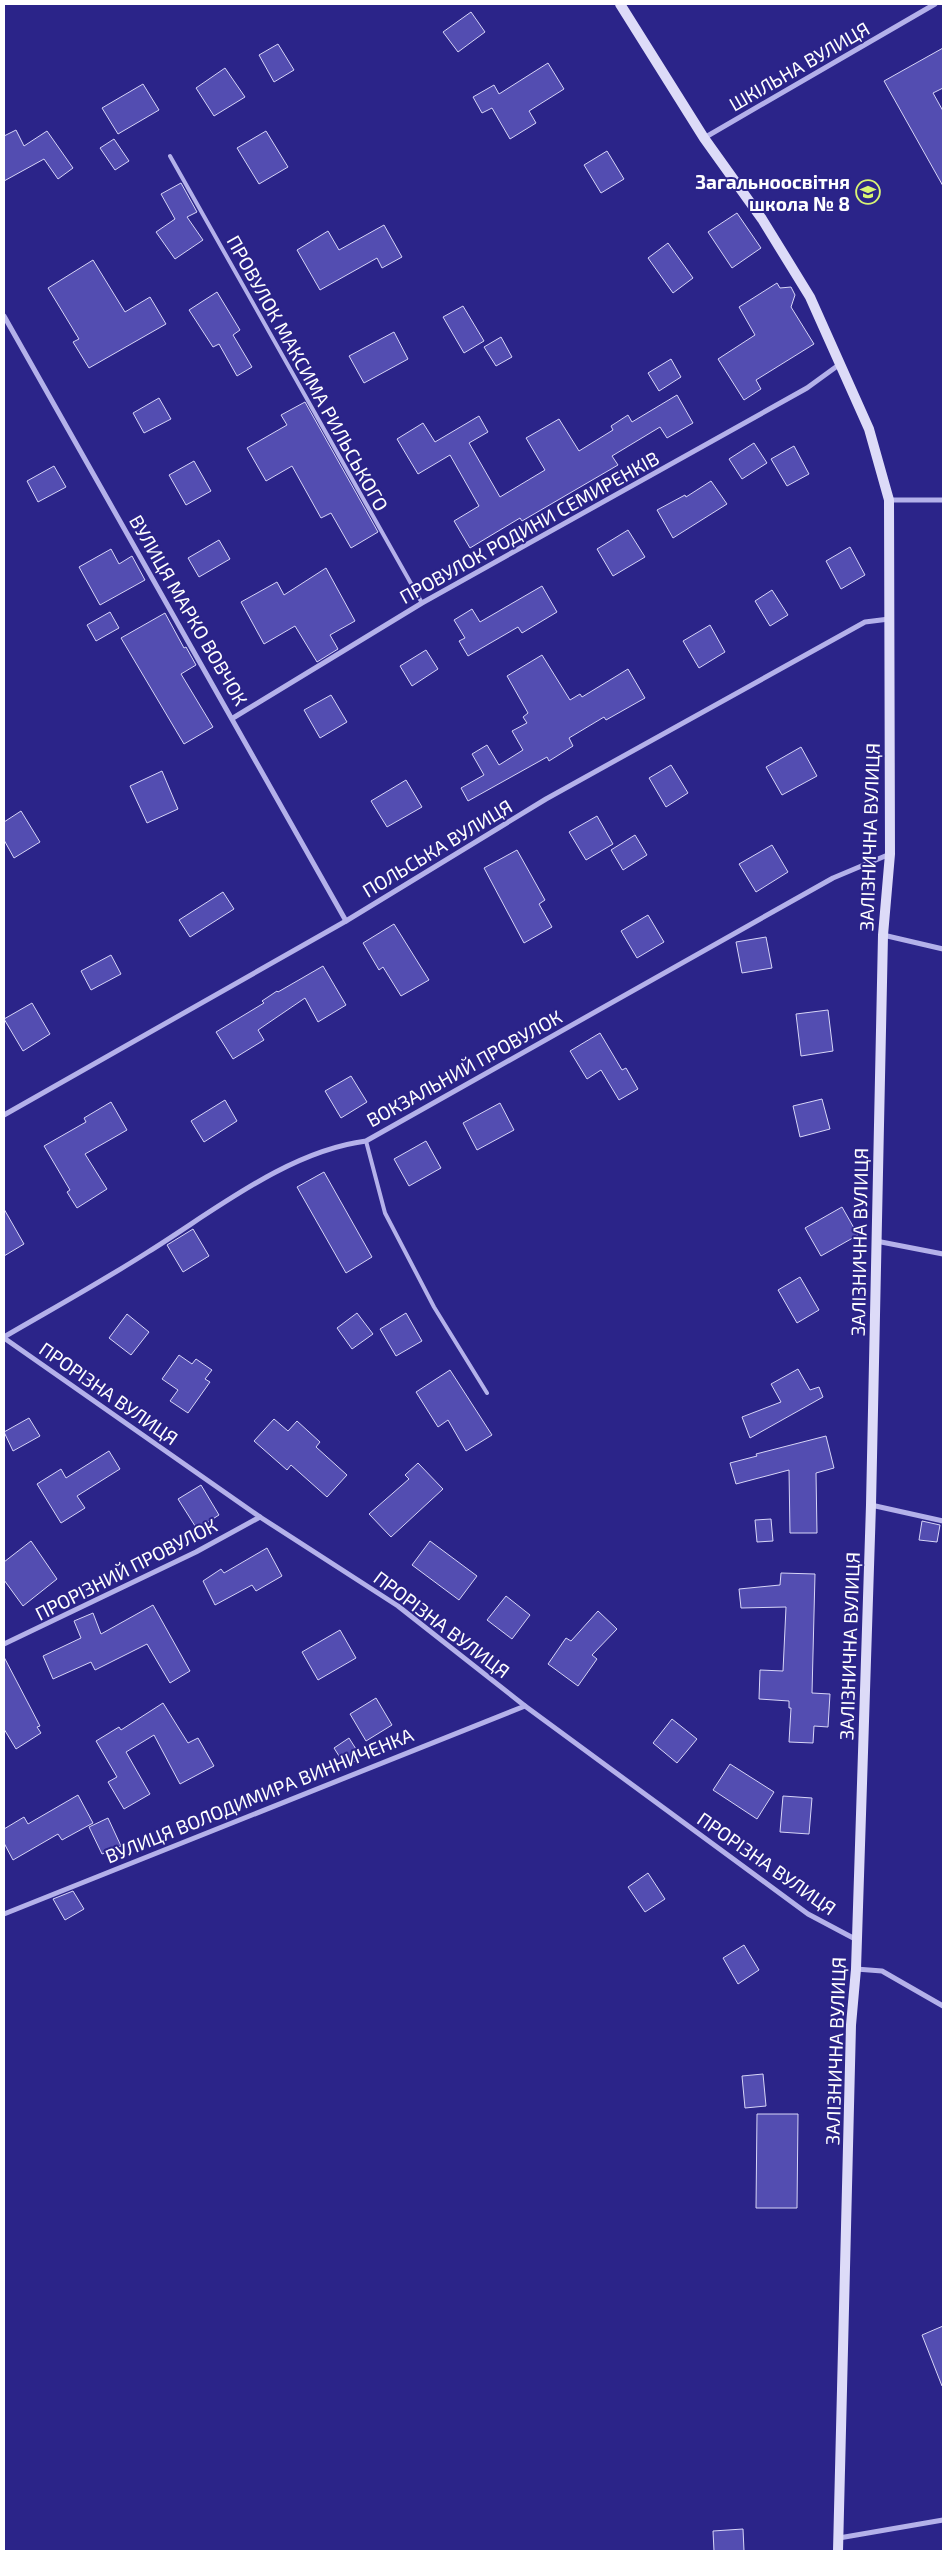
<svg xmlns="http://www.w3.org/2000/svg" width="947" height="2555" font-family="'Exo 2',sans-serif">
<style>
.building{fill:#534db1;stroke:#d7d5f7}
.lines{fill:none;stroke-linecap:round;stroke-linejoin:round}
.lane{stroke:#b4b1ea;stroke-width:4}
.street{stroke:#b4b1ea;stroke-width:5}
.secondary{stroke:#dddbf8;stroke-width:10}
.labels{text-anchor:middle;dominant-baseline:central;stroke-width:4;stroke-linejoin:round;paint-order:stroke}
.street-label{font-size:19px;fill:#fff;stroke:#2b2489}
.poi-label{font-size:19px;font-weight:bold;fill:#fff;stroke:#2b2489;text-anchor:end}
</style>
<rect width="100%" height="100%" fill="#2b2489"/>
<!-- building -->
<g class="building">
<path d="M 471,12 L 485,32 L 458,52 L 443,32 Z"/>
<path d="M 278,44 L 294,70 L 274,82 L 259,55 Z"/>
<path d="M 943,48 L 943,88 L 933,93 L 943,111 L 943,186 L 884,81 Z"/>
<path d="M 548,63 L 564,89 L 529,111 L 536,123 L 510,139 L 492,108 L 482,113 L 473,97 L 494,85 L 499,94 Z"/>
<path d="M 225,68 L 245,97 L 214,116 L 196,88 Z"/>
<path d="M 143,84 L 159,110 L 118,134 L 102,108 Z"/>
<path d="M 16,130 L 24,146 L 47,131 L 73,168 L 58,179 L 44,159 L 4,181 L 4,136 Z"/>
<path d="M 266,131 L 288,167 L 259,184 L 237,148 Z"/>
<path d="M 114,139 L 129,161 L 115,170 L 100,148 Z"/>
<path d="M 607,151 L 624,179 L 601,193 L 584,165 Z"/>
<path d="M 181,183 L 197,212 L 187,217 L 203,240 L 175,259 L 156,232 L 175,219 L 161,194 Z"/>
<path d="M 737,213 L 761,248 L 732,268 L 708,232 Z"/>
<path d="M 384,225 L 402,257 L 382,268 L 377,258 L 320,290 L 297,250 L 328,231 L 339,250 Z"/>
<path d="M 668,243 L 693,278 L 673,293 L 648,258 Z"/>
<path d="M 93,260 L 125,312 L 150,297 L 166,324 L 89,368 L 73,342 L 79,339 L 48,288 Z"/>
<path d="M 777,283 L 780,288 L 791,287 L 795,295 L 791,307 L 814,344 L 756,380 L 761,389 L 744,400 L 718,359 L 755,335 L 739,307 Z"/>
<path d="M 217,292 L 240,330 L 233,335 L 252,367 L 237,376 L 219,344 L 213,347 L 189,310 Z"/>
<path d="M 463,306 L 484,341 L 464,353 L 443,317 Z"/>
<path d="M 394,332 L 408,359 L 364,383 L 349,356 Z"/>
<path d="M 501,337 L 512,357 L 496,366 L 484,347 Z"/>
<path d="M 671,359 L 681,377 L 659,391 L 648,373 Z"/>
<path d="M 677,395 L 693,423 L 667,438 L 660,427 L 612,456 L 618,465 L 522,521 L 520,518 L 470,548 L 454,521 L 479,506 L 450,455 L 418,474 L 397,439 L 423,423 L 435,442 L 479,416 L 488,432 L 469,443 L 500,497 L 545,470 L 526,438 L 559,419 L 579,451 L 613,430 L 611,426 L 628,415 L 632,422 Z"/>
<path d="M 159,398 L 171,419 L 144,433 L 133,413 Z"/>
<path d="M 305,402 L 378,532 L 351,548 L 331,513 L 321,518 L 292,466 L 266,481 L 247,448 L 287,425 L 281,415 Z"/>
<path d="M 754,443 L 767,463 L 742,479 L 729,459 Z"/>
<path d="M 794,446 L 809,474 L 787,486 L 771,459 Z"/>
<path d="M 194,461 L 211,491 L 186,505 L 169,475 Z"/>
<path d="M 54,466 L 66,487 L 38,502 L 27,481 Z"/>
<path d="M 711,481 L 727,504 L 673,538 L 657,510 L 685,495 L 686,497 Z"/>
<path d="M 628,530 L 645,557 L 613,576 L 597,549 Z"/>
<path d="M 219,540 L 230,559 L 199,577 L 188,558 Z"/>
<path d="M 850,547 L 865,575 L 841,589 L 826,561 Z"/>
<path d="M 111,549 L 119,564 L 132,556 L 145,580 L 100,605 L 79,567 Z"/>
<path d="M 326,568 L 355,621 L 330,635 L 338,649 L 317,662 L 295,626 L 264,644 L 241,602 L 277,582 L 284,595 Z"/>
<path d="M 542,586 L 557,612 L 522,633 L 518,627 L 468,656 L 459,641 L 465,638 L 454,620 L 472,609 L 480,622 Z"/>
<path d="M 772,590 L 788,615 L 770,626 L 755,601 Z"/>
<path d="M 110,612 L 119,628 L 96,641 L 87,625 Z"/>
<path d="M 165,613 L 184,648 L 186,647 L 196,665 L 181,674 L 213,727 L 184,744 L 121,638 Z"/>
<path d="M 710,625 L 725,652 L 699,668 L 683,641 Z"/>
<path d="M 426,650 L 438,669 L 412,686 L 400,666 Z"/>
<path d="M 542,655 L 570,700 L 580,694 L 582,697 L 628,669 L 645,698 L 606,720 L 604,717 L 569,738 L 573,746 L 549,761 L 547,757 L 468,801 L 461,788 L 484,775 L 472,754 L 487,745 L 499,765 L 523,750 L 512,731 L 527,723 L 523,717 L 528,713 L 507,676 Z"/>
<path d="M 331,695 L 347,722 L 320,738 L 304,710 Z"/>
<path d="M 801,747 L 817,776 L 782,795 L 766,767 Z"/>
<path d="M 671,765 L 688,793 L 666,807 L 649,778 Z"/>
<path d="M 162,771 L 178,809 L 147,823 L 130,786 Z"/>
<path d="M 406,780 L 422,807 L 387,827 L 371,801 Z"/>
<path d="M 21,811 L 40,842 L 14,858 L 4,840 L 4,822 Z"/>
<path d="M 597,816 L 613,844 L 586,860 L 569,832 Z"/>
<path d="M 635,835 L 647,855 L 623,870 L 611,850 Z"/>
<path d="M 772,845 L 788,872 L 756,892 L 739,864 Z"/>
<path d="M 517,850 L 545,900 L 539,904 L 552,927 L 524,943 L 484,868 Z"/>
<path d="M 223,892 L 234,909 L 190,937 L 179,920 Z"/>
<path d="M 648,915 L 664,942 L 637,958 L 621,931 Z"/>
<path d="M 394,924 L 429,980 L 401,996 L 383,967 L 379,970 L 363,943 Z"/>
<path d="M 766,937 L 772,968 L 742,973 L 736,942 Z"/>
<path d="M 111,955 L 121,974 L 91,990 L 81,971 Z"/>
<path d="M 323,966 L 346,1005 L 318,1022 L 305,998 L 258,1030 L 264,1040 L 233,1059 L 216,1032 L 264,1003 L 262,1001 L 277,991 L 278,992 Z"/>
<path d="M 32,1003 L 50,1034 L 23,1051 L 4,1019 Z"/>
<path d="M 828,1010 L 833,1051 L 801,1056 L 796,1014 Z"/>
<path d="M 600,1033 L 622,1070 L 626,1068 L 638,1089 L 619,1100 L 601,1070 L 587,1079 L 570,1051 Z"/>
<path d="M 351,1076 L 367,1102 L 341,1118 L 325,1091 Z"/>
<path d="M 822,1099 L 830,1129 L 800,1137 L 793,1106 Z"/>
<path d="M 225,1100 L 237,1121 L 204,1142 L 191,1121 Z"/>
<path d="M 111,1102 L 127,1130 L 85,1154 L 107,1189 L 77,1208 L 67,1192 L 70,1190 L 44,1146 L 86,1122 L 84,1118 Z"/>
<path d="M 500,1103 L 514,1130 L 477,1150 L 463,1123 Z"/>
<path d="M 426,1141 L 441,1168 L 409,1186 L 394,1159 Z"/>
<path d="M 324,1172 L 372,1257 L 346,1273 L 297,1187 Z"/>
<path d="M 842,1207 L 858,1235 L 821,1256 L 805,1228 Z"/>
<path d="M 4,1209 L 24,1244 L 4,1256 Z"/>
<path d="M 193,1229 L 209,1256 L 183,1272 L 167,1245 Z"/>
<path d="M 800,1277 L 819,1310 L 797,1323 L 778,1290 Z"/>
<path d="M 357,1313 L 373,1334 L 352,1349 L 337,1328 Z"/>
<path d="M 406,1313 L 422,1341 L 396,1356 L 380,1329 Z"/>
<path d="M 127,1314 L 149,1332 L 131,1355 L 109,1338 Z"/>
<path d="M 179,1355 L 192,1364 L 196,1359 L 212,1370 L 205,1379 L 210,1382 L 188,1413 L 170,1401 L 178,1390 L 162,1379 Z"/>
<path d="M 798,1369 L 810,1390 L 819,1387 L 823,1397 L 750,1438 L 742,1417 L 781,1402 L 771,1384 Z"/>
<path d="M 450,1370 L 492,1435 L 466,1451 L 448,1420 L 438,1427 L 416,1392 Z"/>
<path d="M 29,1418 L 40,1436 L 13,1451 L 4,1432 Z"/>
<path d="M 274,1419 L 288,1431 L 297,1421 L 320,1442 L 316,1447 L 347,1475 L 327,1497 L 291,1465 L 287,1470 L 254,1441 Z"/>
<path d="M 826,1436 L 834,1468 L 816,1473 L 817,1533 L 790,1533 L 789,1470 L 736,1484 L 730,1463 L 757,1456 L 756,1454 Z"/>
<path d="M 109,1451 L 120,1469 L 77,1496 L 85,1508 L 61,1523 L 37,1484 L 61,1469 L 66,1478 Z"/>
<path d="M 418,1463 L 443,1489 L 391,1537 L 369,1514 L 409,1479 L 405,1475 Z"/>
<path d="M 201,1485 L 219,1515 L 197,1529 L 178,1499 Z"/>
<path d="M 771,1519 L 773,1541 L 757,1542 L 755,1520 Z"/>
<path d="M 922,1521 L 940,1525 L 937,1542 L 919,1540 Z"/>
<path d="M 31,1541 L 57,1579 L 23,1606 L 4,1580 L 4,1562 Z"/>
<path d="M 430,1541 L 477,1576 L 459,1600 L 412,1565 Z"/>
<path d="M 267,1548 L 282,1576 L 256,1591 L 252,1585 L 215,1605 L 203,1581 L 221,1569 L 224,1573 Z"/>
<path d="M 781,1573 L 815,1574 L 812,1693 L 830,1694 L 828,1727 L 814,1726 L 813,1743 L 789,1742 L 791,1708 L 789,1708 L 789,1701 L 759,1699 L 760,1670 L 783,1671 L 786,1607 L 741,1608 L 739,1589 L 780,1585 Z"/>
<path d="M 506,1596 L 530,1615 L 512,1639 L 487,1620 Z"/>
<path d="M 153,1605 L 190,1671 L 170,1683 L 147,1644 L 95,1670 L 91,1662 L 53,1679 L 43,1656 L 81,1638 L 74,1621 L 93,1613 L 101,1634 Z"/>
<path d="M 598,1611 L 617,1629 L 592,1655 L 597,1659 L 578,1686 L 548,1664 L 566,1638 L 571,1641 Z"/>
<path d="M 340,1630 L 356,1658 L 318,1680 L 302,1652 Z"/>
<path d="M 4,1657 L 40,1726 L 37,1727 L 41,1733 L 16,1749 L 4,1729 Z"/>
<path d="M 376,1698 L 392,1725 L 366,1741 L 350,1714 Z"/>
<path d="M 163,1703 L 188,1743 L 198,1738 L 214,1766 L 180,1784 L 154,1735 L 126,1752 L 150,1794 L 124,1809 L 108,1782 L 117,1777 L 96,1741 L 119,1727 L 121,1730 Z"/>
<path d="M 672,1719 L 697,1739 L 677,1763 L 653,1743 Z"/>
<path d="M 349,1738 L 361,1757 L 346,1767 L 334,1748 Z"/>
<path d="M 730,1764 L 774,1792 L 757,1819 L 713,1790 Z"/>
<path d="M 78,1795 L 93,1823 L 62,1840 L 58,1834 L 13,1860 L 4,1843 L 4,1829 L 24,1817 L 28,1824 Z"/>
<path d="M 783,1796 L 812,1798 L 809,1834 L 780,1832 Z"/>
<path d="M 108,1818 L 121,1846 L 102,1854 L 89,1827 Z"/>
<path d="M 648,1873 L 665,1899 L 645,1912 L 628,1887 Z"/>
<path d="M 73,1891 L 84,1909 L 65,1920 L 53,1899 Z"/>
<path d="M 744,1945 L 759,1970 L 738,1984 L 723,1958 Z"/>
<path d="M 763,2074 L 766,2106 L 745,2108 L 742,2076 Z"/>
<path d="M 757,2114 L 798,2114 L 797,2208 L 756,2208 Z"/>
<path d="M 943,2326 L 943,2386 L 942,2386 L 922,2335 Z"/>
<path d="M 743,2529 L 744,2551 L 714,2551 L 713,2531 Z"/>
</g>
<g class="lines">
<!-- lane -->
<g class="lane">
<path d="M 170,156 L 422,603"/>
<path d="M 366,1141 L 385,1213 L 434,1307 L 487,1393"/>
</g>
<!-- street -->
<g class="street">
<path d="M 704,138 L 935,4"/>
<path d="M 4,316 L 346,921"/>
<path d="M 889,500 L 943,500"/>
<path d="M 233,718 L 422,603 L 807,388 L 840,364"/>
<path d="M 883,935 L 943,949"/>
<path d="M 4,1115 L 346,921 L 546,799 L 865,622 L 889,619"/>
<path d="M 876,1241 L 943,1254"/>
<path d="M 4,1337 C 52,1309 101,1282 148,1252 C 214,1211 288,1151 366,1141 L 833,878 L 890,854"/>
<path d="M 4,1338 L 260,1517 L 398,1606 L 525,1706 L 808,1914 L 857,1940"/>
<path d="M 871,1505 L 943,1521"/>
<path d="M 4,1644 L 196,1552 L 260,1517"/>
<path d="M 4,1914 L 525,1706"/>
<path d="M 856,1969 L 882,1971 L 943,2006"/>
<path d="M 839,2538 L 943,2520"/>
</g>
<!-- secondary -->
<path class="secondary" d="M 620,4 L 704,138 L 762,219 L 810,297 L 869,429 L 889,500 L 890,854 L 883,935 L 871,1505 L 856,1969 L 851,2025 L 838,2551"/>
</g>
<!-- icons -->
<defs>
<g id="school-ring" transform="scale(1.25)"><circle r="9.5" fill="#2b2489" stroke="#d9f474" stroke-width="1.5"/><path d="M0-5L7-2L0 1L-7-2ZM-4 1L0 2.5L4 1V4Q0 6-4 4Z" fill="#d9f474"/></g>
</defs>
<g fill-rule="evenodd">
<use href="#school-ring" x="868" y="192"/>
</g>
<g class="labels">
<!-- street labels -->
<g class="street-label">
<text transform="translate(799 66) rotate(-30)">ШКІЛЬНА ВУЛИЦЯ</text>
<text transform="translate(308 373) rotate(61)">ПРОВУЛОК МАКСИМА РИЛЬСЬКОГО</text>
<text transform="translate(529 527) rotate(-29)">ПРОВУЛОК РОДИНИ СЕМИРЕНКІВ</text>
<text transform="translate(189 610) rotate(60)">ВУЛИЦЯ МАРКО ВОВЧОК</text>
<text transform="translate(869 837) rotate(-88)">ЗАЛІЗНИЧНА ВУЛИЦЯ</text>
<text transform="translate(437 848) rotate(-31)">ПОЛЬСЬКА ВУЛИЦЯ</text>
<text transform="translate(464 1068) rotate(-29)">ВОКЗАЛЬНИЙ ПРОВУЛОК</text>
<text transform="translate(859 1242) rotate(-89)">ЗАЛІЗНИЧНА ВУЛИЦЯ</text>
<text transform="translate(109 1393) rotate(35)">ПРОРІЗНА ВУЛИЦЯ</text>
<text transform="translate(126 1569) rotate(-27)">ПРОРІЗНИЙ ПРОВУЛОК</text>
<text transform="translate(442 1624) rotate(37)">ПРОРІЗНА ВУЛИЦЯ</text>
<text transform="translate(849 1646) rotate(-88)">ЗАЛІЗНИЧНА ВУЛИЦЯ</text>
<text transform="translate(259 1795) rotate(-22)">ВУЛИЦЯ ВОЛОДИМИРА ВИННИЧЕНКА</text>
<text transform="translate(767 1863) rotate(35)">ПРОРІЗНА ВУЛИЦЯ</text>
<text transform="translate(835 2051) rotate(-88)">ЗАЛІЗНИЧНА ВУЛИЦЯ</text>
</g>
<!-- poi labels -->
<g class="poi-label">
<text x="850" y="181">Загальноосвітня<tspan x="850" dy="22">школа № 8</tspan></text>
</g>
</g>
<!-- border -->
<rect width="947" height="2555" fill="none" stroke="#ffffff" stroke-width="10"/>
</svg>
